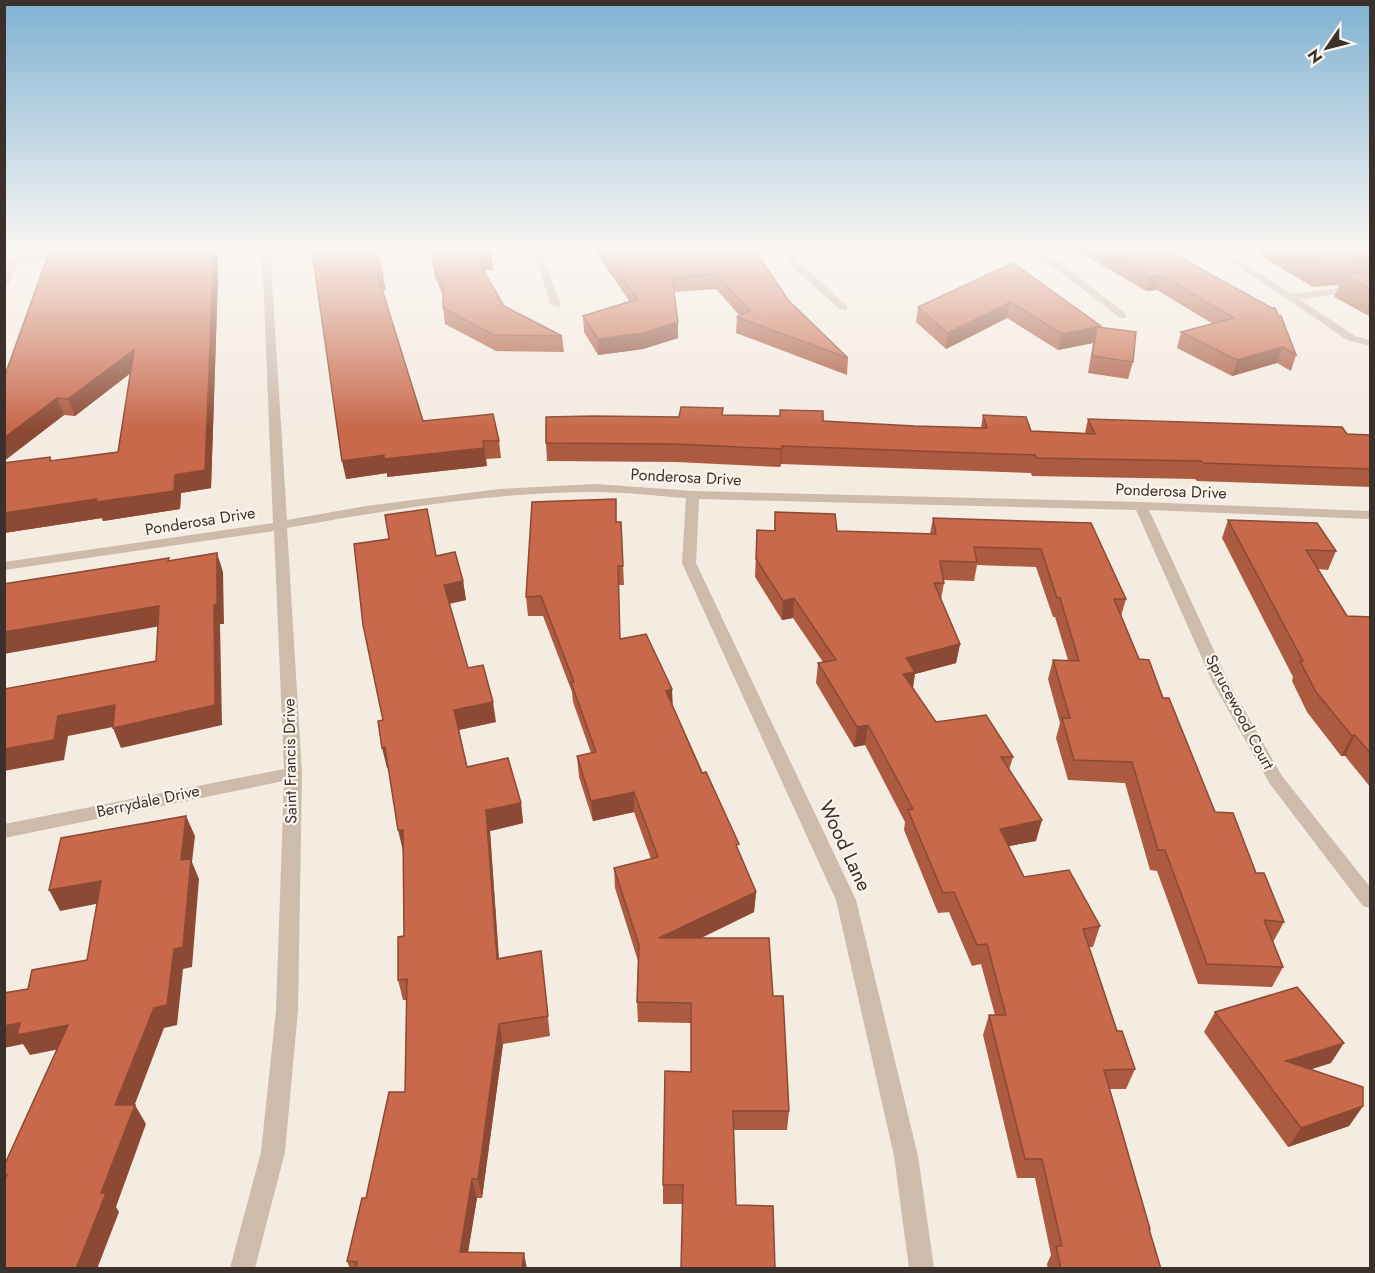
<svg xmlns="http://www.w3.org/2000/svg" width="1375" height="1273" font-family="Jost,sans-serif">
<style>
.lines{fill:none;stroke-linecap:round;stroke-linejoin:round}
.minor{fill:#cdbbac;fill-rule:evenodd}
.wall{fill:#ac5a40}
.shaded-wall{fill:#8c4a34}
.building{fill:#c8694b;stroke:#8c4a34;stroke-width:1.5}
.labels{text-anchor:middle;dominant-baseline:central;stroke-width:4.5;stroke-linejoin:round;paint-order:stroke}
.street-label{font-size:16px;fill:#3b302b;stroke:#fbf5ee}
.near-street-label{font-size:20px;fill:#3b302b;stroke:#fbf5ee}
</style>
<rect width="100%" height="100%" fill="#f4ebe1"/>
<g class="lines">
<!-- minor -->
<g class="minor">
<path d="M 15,250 L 23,250 L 20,257 L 66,252 L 70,255 L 66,258 L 18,262 L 9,284 L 4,287 L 4,273 L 9,263 L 4,264 L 4,258 L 11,258 Z"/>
<path d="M 262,250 L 270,250 L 287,520 L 366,506 L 499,489 L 596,484 L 693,491 L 1141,502 L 1370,511 L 1370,519 L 1149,510 L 1229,683 L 1282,776 L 1370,887 L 1370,908 L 1363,906 L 1270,784 L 1213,683 L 1136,510 L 699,499 L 696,563 L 856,900 L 918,1156 L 934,1268 L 909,1268 L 894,1156 L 836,900 L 682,563 L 686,498 C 656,496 625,492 595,492 C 492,492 388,510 287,528 L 302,773 L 298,1010 L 285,1152 L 255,1268 L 230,1268 L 261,1152 L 276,1010 L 284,781 L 4,838 L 4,824 L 284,769 L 274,531 L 4,570 L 4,562 L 273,523 Z"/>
<path d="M 535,250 L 543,250 L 542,253 L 561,305 L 559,307 L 551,305 L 534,253 Z"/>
<path d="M 790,250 L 798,250 L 798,262 L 847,306 L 847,310 L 841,310 L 790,265 Z"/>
<path d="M 1036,250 L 1044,250 L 1126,314 L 1126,318 L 1120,318 L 1039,256 Z"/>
<path d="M 1215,250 L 1224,250 L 1291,294 L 1370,284 L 1370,290 L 1299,299 L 1355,336 L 1370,340 L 1370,346 L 1347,340 Z"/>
</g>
</g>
<!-- wall -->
<g class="wall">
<path d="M 50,250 L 217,250 L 218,278 L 211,488 L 181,493 L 180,509 L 103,521 L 102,518 L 4,533 L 50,457 L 52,461 L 118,452 L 130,373 L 75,416 L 64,415 L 4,461 L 4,378 Z"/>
<path d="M 376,250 L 383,276 L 386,291 L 382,289 L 423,421 L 499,441 L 501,458 L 486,459 L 487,466 L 387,477 L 387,473 L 346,479 Z"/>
<path d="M 491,250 L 493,270 L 483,271 L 504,306 L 562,336 L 564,352 L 496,351 L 445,324 L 443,308 L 443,295 L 435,277 L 433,263 Z"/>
<path d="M 594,250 L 755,250 L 788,300 L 848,358 L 847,375 L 736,333 L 737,317 L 740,316 L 716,289 L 674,292 L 678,322 L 678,338 L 643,349 L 598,355 L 584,332 L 583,316 L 630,302 Z"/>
<path d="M 1078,250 L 1167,250 L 1296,355 L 1291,371 L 1277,363 L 1232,376 L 1177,348 L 1181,332 L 1213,324 L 1157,290 L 1146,291 L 1078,251 Z"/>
<path d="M 1262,250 L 1371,250 L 1371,317 L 1334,297 L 1339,285 L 1313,287 L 1260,256 Z"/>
<path d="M 1013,263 L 1101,328 L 1133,362 L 1128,379 L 1088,373 L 1093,343 L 1058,350 L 1007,318 L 946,349 L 916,322 L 918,307 Z"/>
<path d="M 722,415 L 914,426 L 981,428 L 983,415 L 1031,431 L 1085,433 L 1088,419 L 1347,434 L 1371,435 L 1371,487 L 1197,481 L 1195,479 L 1032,476 L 1031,473 L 781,464 L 780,467 L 676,462 L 547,461 L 546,443 L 679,417 Z"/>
<path d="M 775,512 L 837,531 L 930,534 L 933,518 L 1091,523 L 1126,599 L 1121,616 L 1139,659 L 1163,698 L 1215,812 L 1256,873 L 1284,922 L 1273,942 L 1283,967 L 1272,987 L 1198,984 L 1157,871 L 1150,870 L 1125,783 L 1068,780 L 1056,738 L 1060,723 L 1048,679 L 1053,660 L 1068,660 L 1055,617 L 1053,617 L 1036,567 L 977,565 L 974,581 L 943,580 L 944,583 L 941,599 L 960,644 L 956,663 L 915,674 L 913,688 L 936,722 L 1013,757 L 1009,770 L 1036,841 L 1008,846 L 1024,877 L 1100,926 L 1093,947 L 1089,947 L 1117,1031 L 1135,1069 L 1126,1089 L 1110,1089 L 1150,1229 L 1149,1232 L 1161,1269 L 1048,1269 L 1047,1264 L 1051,1255 L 1035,1178 L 1017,1178 L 983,1035 L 989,1015 L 995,1015 L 981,964 L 972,966 L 949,912 L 938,913 L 904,830 L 905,822 L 865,745 L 854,747 L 816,683 L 818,663 L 823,662 L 793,618 L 782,620 L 755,577 L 757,530 L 774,531 Z"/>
<path d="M 1228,520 L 1336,551 L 1328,570 L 1318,569 L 1347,616 L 1371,617 L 1371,788 L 1345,756 L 1341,756 L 1307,712 L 1292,681 L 1293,677 L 1222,538 Z"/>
<path d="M 617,522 L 621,522 L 624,585 L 619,585 L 620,639 L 673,706 L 739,853 L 756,892 L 754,912 L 701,938 L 773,996 L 789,1111 L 787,1130 L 734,1130 L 683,1204 L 663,1204 L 663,1185 L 691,1072 L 691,1023 L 638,1022 L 637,1002 L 638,961 L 615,888 L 614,868 L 651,859 L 634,812 L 593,821 L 579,777 L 577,756 L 591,753 L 573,702 L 572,692 L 543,616 L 528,616 L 526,597 Z"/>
<path d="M 436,556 L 463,581 L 466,600 L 449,604 L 468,668 L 496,722 L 459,730 L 467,767 L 521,803 L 523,823 L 490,831 L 499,958 L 543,972 L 550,1036 L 503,1044 L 482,1198 L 477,1198 L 468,1253 L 527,1269 L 350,1269 L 347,1261 L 366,1198 L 405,1092 L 407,1000 L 403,1000 L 398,980 L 404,936 L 403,849 L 389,768 L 387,768 L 383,720 Z"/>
<path d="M 1215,1012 L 1331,1063 L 1311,1069 L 1363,1106 L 1349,1126 L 1288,1147 L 1204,1032 Z"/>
</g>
<!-- shaded-wall -->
<g class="shaded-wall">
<path d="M 214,250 L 217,250 L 218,278 L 211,488 L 181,493 L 180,509 L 103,521 L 102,518 L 4,533 L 4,513 L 175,475 Z"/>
<path d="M 1161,275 L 1157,290 L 1146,291 L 1149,276 Z"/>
<path d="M 1010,302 L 1007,318 L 946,349 L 948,333 Z"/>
<path d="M 678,322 L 678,338 L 643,349 L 598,355 L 598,339 Z"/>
<path d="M 1101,326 L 1097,342 L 1097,327 L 1093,343 L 1058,350 L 1062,334 Z"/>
<path d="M 1283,347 L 1277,363 L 1232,376 L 1237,360 Z"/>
<path d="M 134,350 L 140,366 L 75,416 L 68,399 Z"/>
<path d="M 57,398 L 64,415 L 4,461 L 4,438 Z"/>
<path d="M 782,446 L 781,464 L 780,467 L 781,449 Z"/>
<path d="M 484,448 L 487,466 L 387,477 L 387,473 L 346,479 L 342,461 L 384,455 Z"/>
<path d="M 217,553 L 223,572 L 224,624 L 220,624 L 222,725 L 121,748 L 113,728 L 214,605 Z"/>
<path d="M 463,581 L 466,600 L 447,604 L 444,585 Z"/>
<path d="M 794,598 L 793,618 L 782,620 L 783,601 Z"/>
<path d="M 159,606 L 166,625 L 4,654 L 4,632 Z"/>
<path d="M 960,644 L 956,663 L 915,674 L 912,691 L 900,694 L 906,658 Z"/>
<path d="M 672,689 L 673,709 L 666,691 Z"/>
<path d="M 493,702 L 496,722 L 458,730 L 454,710 Z"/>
<path d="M 115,705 L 123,725 L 68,736 L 64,760 L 4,771 L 4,749 L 58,716 Z"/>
<path d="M 868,725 L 865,745 L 854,747 L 857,727 Z"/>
<path d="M 1355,735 L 1345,756 L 1341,756 L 1352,736 Z"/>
<path d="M 385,747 L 390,768 L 387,768 L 382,748 Z"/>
<path d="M 634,792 L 634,812 L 593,821 L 591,801 Z"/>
<path d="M 521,803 L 523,823 L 490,831 L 500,979 L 497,959 L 486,810 Z"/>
<path d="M 186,816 L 195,836 L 192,862 L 199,879 L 192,967 L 183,969 L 177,1025 L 164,1028 L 127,1125 L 115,1105 L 174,949 L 181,860 Z"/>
<path d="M 1042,820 L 1036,841 L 994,849 L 1000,829 Z"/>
<path d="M 398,830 L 403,830 L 403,851 Z"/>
<path d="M 101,881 L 111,901 L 60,911 L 49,890 Z"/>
<path d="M 756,892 L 754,912 L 660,958 L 659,938 Z"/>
<path d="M 20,1023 L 68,1025 L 80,1045 L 30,1055 L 23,1044 L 4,1048 L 4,1026 Z"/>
<path d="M 499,1024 L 503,1044 L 482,1198 L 478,1179 Z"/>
<path d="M 1344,1043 L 1331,1063 L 1274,1081 L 1286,1061 Z"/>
<path d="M 135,1105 L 146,1124 L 116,1207 L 119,1212 L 97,1269 L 76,1269 L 101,1193 Z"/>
<path d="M 1363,1106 L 1349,1126 L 1288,1147 L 1301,1128 Z"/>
<path d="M 472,1179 L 477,1198 L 465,1269 L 460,1252 Z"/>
<path d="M 524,1253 L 527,1269 L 522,1269 Z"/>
</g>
<!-- building -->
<g class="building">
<path d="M 50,250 L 214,250 L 205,470 L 175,475 L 174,491 L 96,502 L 97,499 L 4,513 L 4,463 L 50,457 L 50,461 L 118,452 L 134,350 L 68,399 L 57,398 L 4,438 L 4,378 Z"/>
<path d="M 312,250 L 376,250 L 383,276 L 377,273 L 423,421 L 493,414 L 499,441 L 483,441 L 484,448 L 384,459 L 384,455 L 342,461 Z"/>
<path d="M 433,250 L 491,250 L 491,255 L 475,256 L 504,306 L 562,336 L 494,335 L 443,308 L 443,284 L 433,263 Z"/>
<path d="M 603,250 L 755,250 L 788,300 L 848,358 L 737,317 L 750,311 L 716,274 L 672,277 L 678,322 L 643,333 L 598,339 L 583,316 L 638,299 Z"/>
<path d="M 1103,250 L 1167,250 L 1272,308 L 1275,308 L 1279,316 L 1281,316 L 1296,355 L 1283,347 L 1237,360 L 1181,332 L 1234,318 L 1161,275 L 1149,276 Z"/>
<path d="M 1293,250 L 1371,250 L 1371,261 L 1321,265 Z"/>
<path d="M 1013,263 L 1101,326 L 1062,334 L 1010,302 L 948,333 L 918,307 Z"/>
<path d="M 1371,271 L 1371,289 L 1343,274 Z"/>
<path d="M 1097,327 L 1136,332 L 1133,362 L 1092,356 Z"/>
<path d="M 681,407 L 723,408 L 722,415 L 780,416 L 780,410 L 823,411 L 823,421 L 914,426 L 987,428 L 983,415 L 1026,417 L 1031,431 L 1095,434 L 1088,419 L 1342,427 L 1347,434 L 1371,435 L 1371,469 L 1203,463 L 1201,461 L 1036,458 L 1035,455 L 782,446 L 781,449 L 676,444 L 546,443 L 546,417 L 593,416 L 679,417 Z"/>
<path d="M 616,499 L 616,522 L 621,522 L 623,566 L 618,566 L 620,639 L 646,634 L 672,689 L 666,691 L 702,773 L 706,772 L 739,844 L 736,845 L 756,892 L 659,938 L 769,938 L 773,996 L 783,996 L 789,1111 L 733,1111 L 736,1205 L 773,1206 L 775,1269 L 681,1269 L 683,1185 L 663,1185 L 665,1071 L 691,1072 L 691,1003 L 637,1002 L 639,945 L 614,868 L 658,857 L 634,792 L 591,801 L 577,756 L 596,752 L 571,682 L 574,682 L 541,596 L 526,597 L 532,502 Z"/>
<path d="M 427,509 L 436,556 L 455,552 L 463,581 L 444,585 L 468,668 L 483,665 L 493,702 L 454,710 L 467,767 L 508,758 L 521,803 L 486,810 L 497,959 L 541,951 L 548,1016 L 499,1024 L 478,1179 L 472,1179 L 460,1252 L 524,1253 L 522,1269 L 356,1269 L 357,1262 L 347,1261 L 362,1198 L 366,1198 L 389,1092 L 405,1092 L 407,979 L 398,980 L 398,937 L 404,936 L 403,830 L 398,830 L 385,747 L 382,748 L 378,721 L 383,720 L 363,625 L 354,544 L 389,539 L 385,515 Z"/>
<path d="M 775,512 L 835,514 L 837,531 L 936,534 L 933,518 L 1091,523 L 1126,599 L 1114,599 L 1139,659 L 1149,660 L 1163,698 L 1169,698 L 1215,812 L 1233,813 L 1256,873 L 1264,873 L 1284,922 L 1264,920 L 1283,967 L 1207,964 L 1165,850 L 1158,850 L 1132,762 L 1074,760 L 1062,718 L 1070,718 L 1053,660 L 1079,661 L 1060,598 L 1057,598 L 1041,549 L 974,547 L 977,562 L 940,561 L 944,583 L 934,583 L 960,644 L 906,658 L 915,672 L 903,674 L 936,722 L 986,715 L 1013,757 L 1001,757 L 1042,820 L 1000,829 L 1024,877 L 1069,870 L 1100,926 L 1083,929 L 1117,1031 L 1122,1031 L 1135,1069 L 1104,1070 L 1150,1229 L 1149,1229 L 1161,1269 L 1061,1269 L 1056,1246 L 1062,1246 L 1042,1159 L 1025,1159 L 989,1015 L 1006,1015 L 987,944 L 977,945 L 954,892 L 943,893 L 908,810 L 913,809 L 868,725 L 857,727 L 818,663 L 836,660 L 794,598 L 783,601 L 756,559 L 757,530 L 775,531 Z"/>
<path d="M 1228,520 L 1317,523 L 1336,551 L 1306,550 L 1347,616 L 1371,617 L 1371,754 L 1355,735 L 1352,736 L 1316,692 L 1300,661 L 1303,661 Z"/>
<path d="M 217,553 L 217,604 L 214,605 L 215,705 L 113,728 L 115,705 L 58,716 L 54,740 L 4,749 L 4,689 L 156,661 L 159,606 L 4,632 L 4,584 L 169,558 L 168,561 Z"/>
<path d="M 186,816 L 181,860 L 191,859 L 183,947 L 174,949 L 167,1005 L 154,1008 L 115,1105 L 135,1105 L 101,1193 L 106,1193 L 76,1269 L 4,1269 L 4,1180 L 7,1175 L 4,1175 L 4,1166 L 68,1025 L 17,1035 L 20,1023 L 4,1026 L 4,993 L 28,989 L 32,970 L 87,960 L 101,881 L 49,890 L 61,838 Z"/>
<path d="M 1297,987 L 1344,1043 L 1286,1061 L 1363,1087 L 1363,1106 L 1301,1128 L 1215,1012 Z"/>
</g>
<!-- sky -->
<linearGradient id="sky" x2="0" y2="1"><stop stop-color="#7eb2d2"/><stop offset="0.58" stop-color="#faf6f2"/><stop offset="1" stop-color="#faf6f2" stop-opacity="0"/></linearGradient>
<rect width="1375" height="428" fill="url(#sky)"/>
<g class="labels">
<!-- street labels -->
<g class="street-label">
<text transform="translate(686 477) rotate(3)">Ponderosa Drive</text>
<text transform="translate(1171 491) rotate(2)">Ponderosa Drive</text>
<text transform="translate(200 521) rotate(-9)">Ponderosa Drive</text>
<text transform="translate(1240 712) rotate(62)">Sprucewood Court</text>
<text transform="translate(290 761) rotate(-91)">Saint Francis Drive</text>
<text transform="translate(148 801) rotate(-12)">Berrydale Drive</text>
</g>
<!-- near-street labels -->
<g class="near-street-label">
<text transform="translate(845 846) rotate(65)">Wood Lane</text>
</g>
</g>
<!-- border -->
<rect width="1375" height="1273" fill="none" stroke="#3b302b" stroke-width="12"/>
<!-- north arrow -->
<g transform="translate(1327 48) rotate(235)" stroke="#fbf5ee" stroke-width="4.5" paint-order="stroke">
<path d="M0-4.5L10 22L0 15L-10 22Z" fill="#3b302b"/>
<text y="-9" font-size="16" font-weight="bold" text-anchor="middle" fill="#3b302b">N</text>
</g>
</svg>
